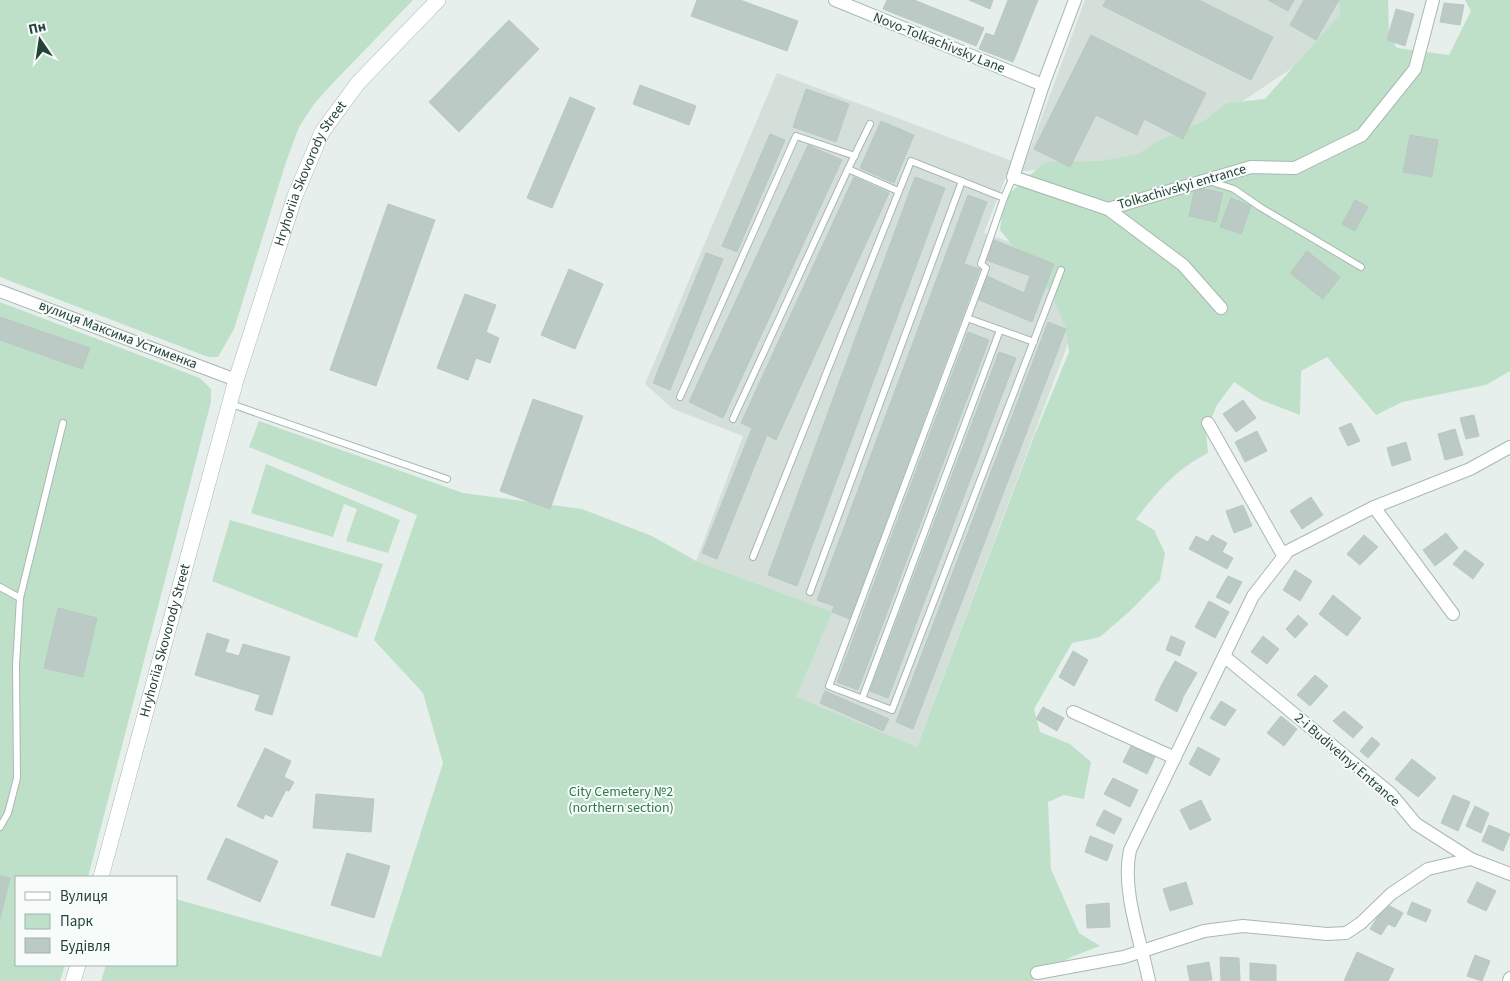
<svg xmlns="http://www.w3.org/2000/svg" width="1510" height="981" font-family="'Source Sans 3',sans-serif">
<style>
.built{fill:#d4dfda}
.green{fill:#bfe0c8}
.building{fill:#bbcac4;stroke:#b8c9c2}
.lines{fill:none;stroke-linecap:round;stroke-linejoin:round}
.service-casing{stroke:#a8b8b2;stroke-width:8}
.minor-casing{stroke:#a8b8b2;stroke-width:14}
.tertiary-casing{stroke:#a8b8b2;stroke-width:16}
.service{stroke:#fff;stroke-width:6}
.minor{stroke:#fff;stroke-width:12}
.tertiary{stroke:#fff;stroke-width:15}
.labels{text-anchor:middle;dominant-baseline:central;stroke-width:4;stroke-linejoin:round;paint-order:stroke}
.street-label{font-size:14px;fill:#24423a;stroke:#f7fbf9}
.park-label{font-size:14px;fill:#2d7a4b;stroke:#f7fbf9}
</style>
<rect width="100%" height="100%" fill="#e6efeb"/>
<!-- built -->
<g class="built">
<path d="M 1085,0 L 1353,0 L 1345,33 L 1154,160 L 1022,171 Z"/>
<path d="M 777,73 L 1012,161 L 984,233 L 1095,271 L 917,747 L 794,702 L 828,611 L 696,561 L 743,436 L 673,409 L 645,384 Z"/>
</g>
<!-- green -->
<g class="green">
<path d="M 0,0 L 413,0 L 332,84 L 314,104 L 299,127 L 286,162 L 234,329 L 218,357 L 208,357 L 0,277 Z"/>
<path d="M 1338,0 L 1388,0 L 1389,34 L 1397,48 L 1449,55 L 1471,11 L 1465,0 L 1510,0 L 1510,371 L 1486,385 L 1402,402 L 1376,415 L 1327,357 L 1301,371 L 1300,415 L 1261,400 L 1234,382 L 1217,405 L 1206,432 L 1208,453 C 1175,470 1159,490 1136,519 L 1154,530 L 1165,553 L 1160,580 L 1131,610 L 1100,637 L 1072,643 L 1034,709 L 1040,732 L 1070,744 L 1091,762 L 1084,799 L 1064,795 L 1048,802 L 1051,869 L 1079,933 L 1100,946 L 1071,957 L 1032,981 L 101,981 L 106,965 L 176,965 L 176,899 L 381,957 L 443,763 L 423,693 L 374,640 L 417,515 L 249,447 L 259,421 L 463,493 L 582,509 L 652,536 L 696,561 L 832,612 L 796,697 L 917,747 L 1033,439 L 1069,352 L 1066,329 L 1052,294 L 1000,230 L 1004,198 L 1045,162 L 1101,161 L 1138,154 L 1158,141 L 1204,121 L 1227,103 L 1265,99 L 1341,13 Z"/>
<path d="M 0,302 L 200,378 L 211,389 L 211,402 L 88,877 L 16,877 L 16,965 L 65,965 L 60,981 L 0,981 Z"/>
<path d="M 266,464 L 400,520 L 388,553 L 346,541 L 357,509 L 344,504 L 333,537 L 251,513 Z"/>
<path d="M 230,520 L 383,564 L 357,638 L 212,581 Z"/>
</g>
<!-- building -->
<g class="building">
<path d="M 697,0 L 740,0 L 798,21 L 787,51 L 691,16 Z"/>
<path d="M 887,0 L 914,0 L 984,28 L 976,46 L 883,9 Z"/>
<path d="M 969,0 L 993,0 L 990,9 Z"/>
<path d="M 1008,0 L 1038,0 L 1013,62 L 979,49 L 986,33 L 994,36 Z"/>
<path d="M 1106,0 L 1199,0 L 1273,37 L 1251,80 L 1103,6 Z"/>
<path d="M 1268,0 L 1294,0 L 1288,11 Z"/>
<path d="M 1304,0 L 1339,0 L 1316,40 L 1290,25 Z"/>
<path d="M 1444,3 L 1464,5 L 1460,25 L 1440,22 Z"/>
<path d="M 1396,9 L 1414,14 L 1405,46 L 1387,40 Z"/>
<path d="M 509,20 L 539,49 L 459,132 L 429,102 Z"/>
<path d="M 1091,35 L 1206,93 L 1183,139 L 1144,119 L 1137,135 L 1096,115 L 1070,167 L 1034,149 Z"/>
<path d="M 640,85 L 696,106 L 689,125 L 633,104 Z"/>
<path d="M 806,89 L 849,104 L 836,142 L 793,127 Z"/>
<path d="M 570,97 L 595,108 L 552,208 L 527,198 Z"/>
<path d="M 881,121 L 914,135 L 894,183 L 860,168 Z"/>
<path d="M 770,134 L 785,140 L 737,252 L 722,246 Z"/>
<path d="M 1410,135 L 1438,140 L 1432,177 L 1403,172 Z"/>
<path d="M 808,145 L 842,160 L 723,418 L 689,402 Z"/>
<path d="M 854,177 L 889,193 L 776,440 L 767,435 L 717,559 L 702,553 L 752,428 L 741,423 Z"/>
<path d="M 915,177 L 945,188 L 797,586 L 768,575 Z"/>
<path d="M 1195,187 L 1223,193 L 1216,222 L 1189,216 Z"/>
<path d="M 968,195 L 987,202 L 964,264 L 980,269 L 850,619 L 832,612 L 834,606 L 817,600 Z"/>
<path d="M 1231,198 L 1251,206 L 1241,234 L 1220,227 Z"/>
<path d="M 1355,200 L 1368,207 L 1355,231 L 1342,224 Z"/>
<path d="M 388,204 L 435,220 L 376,386 L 330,370 Z"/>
<path d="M 994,240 L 1054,264 L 1032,322 L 977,299 L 987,276 L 1024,293 L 1030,276 L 986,260 Z"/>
<path d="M 1307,251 L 1340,277 L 1323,299 L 1290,273 Z"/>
<path d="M 706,253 L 723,259 L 670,390 L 653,383 Z"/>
<path d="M 569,269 L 603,284 L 575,349 L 541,335 Z"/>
<path d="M 465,294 L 496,305 L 486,332 L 499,338 L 490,363 L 476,358 L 468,380 L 437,368 Z"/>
<path d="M 0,317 L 90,348 L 82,369 L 0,340 Z"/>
<path d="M 1048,322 L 1066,329 L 913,729 L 896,722 Z"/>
<path d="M 968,332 L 989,340 L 858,690 L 837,682 Z"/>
<path d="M 999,352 L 1016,358 L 888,698 L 870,691 Z"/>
<path d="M 533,399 L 583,416 L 550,509 L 500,491 Z"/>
<path d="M 1243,400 L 1256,418 L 1236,432 L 1223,414 Z"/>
<path d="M 1474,415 L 1479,436 L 1466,439 L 1460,418 Z"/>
<path d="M 1351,423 L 1360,441 L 1348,446 L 1339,428 Z"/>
<path d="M 1455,429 L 1463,455 L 1445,460 L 1438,434 Z"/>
<path d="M 1257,431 L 1267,451 L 1245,462 L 1235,442 Z"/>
<path d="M 1406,442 L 1411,460 L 1392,466 L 1387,448 Z"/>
<path d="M 1311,497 L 1323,515 L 1302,529 L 1290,511 Z"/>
<path d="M 1243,505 L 1252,526 L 1234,533 L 1226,511 Z"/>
<path d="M 1446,533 L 1458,548 L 1435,566 L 1423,550 Z"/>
<path d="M 1212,535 L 1227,543 L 1222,552 L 1233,558 L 1227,569 L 1189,549 L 1196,536 L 1208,542 Z"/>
<path d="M 1364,535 L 1378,547 L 1360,565 L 1347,554 Z"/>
<path d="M 1465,550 L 1484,564 L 1473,579 L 1453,564 Z"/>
<path d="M 1295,570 L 1312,581 L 1300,601 L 1283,590 Z"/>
<path d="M 1228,576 L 1242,582 L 1230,604 L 1216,597 Z"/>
<path d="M 1333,595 L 1361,618 L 1347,636 L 1319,614 Z"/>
<path d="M 1209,601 L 1229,612 L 1215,638 L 1195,627 Z"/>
<path d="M 58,608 L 97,618 L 83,677 L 44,668 Z"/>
<path d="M 1298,615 L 1308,624 L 1295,638 L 1286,629 Z"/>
<path d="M 207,633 L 229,640 L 225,652 L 239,656 L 243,644 L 290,657 L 272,715 L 255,710 L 260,695 L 195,675 Z"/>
<path d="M 1171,636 L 1185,642 L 1180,656 L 1166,650 Z"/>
<path d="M 1263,636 L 1279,649 L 1267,664 L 1251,652 Z"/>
<path d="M 1073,651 L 1088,660 L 1074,686 L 1059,677 Z"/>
<path d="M 1175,661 L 1197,673 L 1183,697 L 1161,686 Z"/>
<path d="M 1315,675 L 1328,686 L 1310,706 L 1297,695 Z"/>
<path d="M 1161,686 L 1183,698 L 1177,712 L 1155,700 Z"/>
<path d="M 825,691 L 889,719 L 883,731 L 820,703 Z"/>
<path d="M 1221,701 L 1236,710 L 1225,726 L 1210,718 Z"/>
<path d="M 1043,707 L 1064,718 L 1057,731 L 1036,719 Z"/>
<path d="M 1344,711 L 1363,727 L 1353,738 L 1333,721 Z"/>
<path d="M 1281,716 L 1297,729 L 1284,746 L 1267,733 Z"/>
<path d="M 1372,737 L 1380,744 L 1368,758 L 1360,751 Z"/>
<path d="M 1132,744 L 1156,755 L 1147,774 L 1123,762 Z"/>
<path d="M 1198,747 L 1220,759 L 1210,776 L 1189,764 Z"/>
<path d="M 265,748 L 291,761 L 284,777 L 294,782 L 289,791 L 286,790 L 272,817 L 265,814 L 263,819 L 237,806 Z"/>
<path d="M 1412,759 L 1436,778 L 1418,797 L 1395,779 Z"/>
<path d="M 1113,778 L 1138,790 L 1130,807 L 1104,794 Z"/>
<path d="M 316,794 L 374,799 L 371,832 L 313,828 Z"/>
<path d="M 1453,795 L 1470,802 L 1458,831 L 1441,823 Z"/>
<path d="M 1201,800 L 1211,820 L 1190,830 L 1180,810 Z"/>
<path d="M 1475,806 L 1489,813 L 1481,833 L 1466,826 Z"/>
<path d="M 1104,810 L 1122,819 L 1114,834 L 1096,825 Z"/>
<path d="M 1489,825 L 1510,834 L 1503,851 L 1482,841 Z"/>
<path d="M 1090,836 L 1113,845 L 1107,861 L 1085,852 Z"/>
<path d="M 226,838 L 278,861 L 260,902 L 207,879 Z"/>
<path d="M 347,853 L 390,866 L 374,918 L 331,905 Z"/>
<path d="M 0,876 L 10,878 L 0,919 Z"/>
<path d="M 1186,882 L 1193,904 L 1170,911 L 1163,889 Z"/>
<path d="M 1477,882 L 1496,891 L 1486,911 L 1467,902 Z"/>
<path d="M 1412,902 L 1431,910 L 1426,922 L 1407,914 Z"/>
<path d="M 1109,903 L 1110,927 L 1087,928 L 1086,905 Z"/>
<path d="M 1386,904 L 1403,913 L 1395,927 L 1388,924 L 1381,935 L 1370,929 Z"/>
<path d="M 1357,952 L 1394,969 L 1388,981 L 1344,981 Z"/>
<path d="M 1475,955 L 1490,961 L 1482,981 L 1467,976 Z"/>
<path d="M 1220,957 L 1239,958 L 1240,981 L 1221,981 Z"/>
<path d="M 1209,962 L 1212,980 L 1190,981 L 1187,966 Z"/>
<path d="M 1250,963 L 1276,965 L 1276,981 L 1250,980 Z"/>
</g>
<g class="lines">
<!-- service casing -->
<g class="service-casing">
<g id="service">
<path d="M 870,124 L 848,169 L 898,191"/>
<path d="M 1209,181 L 1234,189 L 1260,207 L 1361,267"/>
<path d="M 1004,198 L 981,264 L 986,268 L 829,686 L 892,710 L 1061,270"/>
<path d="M 967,318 L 1034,342"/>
<path d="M 680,397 L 796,136 L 855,156"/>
<path d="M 231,404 L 447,479"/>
<path d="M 733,419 L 848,169"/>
<path d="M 753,557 L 911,161 L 1004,198 L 1013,177"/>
<path d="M 0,587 L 20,598"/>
<path d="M 810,592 L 962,181"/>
<path d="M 862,699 L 1000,330"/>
<path d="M 0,827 L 8,813 L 17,778 L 16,665 L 20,598 L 63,423"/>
</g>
</g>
<!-- minor casing -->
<g class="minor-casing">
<g id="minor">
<path d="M 835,0 L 1043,85"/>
<path d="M 1075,0 L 1043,85 L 1013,177 L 1108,209 L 1251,167 L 1295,168 L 1362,135 L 1415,69 L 1433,0"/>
<path d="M 1108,209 L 1183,265 L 1221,308"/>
<path d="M 0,291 L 236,380"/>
<path d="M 1208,423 L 1284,557"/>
<path d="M 1374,507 L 1453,614"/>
<path d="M 1225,657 L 1391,794 L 1416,824 L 1471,859"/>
<path d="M 1073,712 L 1175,758"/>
<path d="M 1037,973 L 1124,957 L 1204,931 L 1243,926 L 1327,934 L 1346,933 L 1361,923 L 1391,894 L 1428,869 L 1471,859 L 1510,874"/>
<path d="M 1149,981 C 1141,941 1121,890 1130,850 L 1253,596 L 1288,551 L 1374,507 L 1470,469 L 1510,447"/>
<path d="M 1509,981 L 1510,978"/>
</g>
</g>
<!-- tertiary casing -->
<g class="tertiary-casing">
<g id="tertiary">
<path id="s1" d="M 101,877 L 236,380 L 295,196 L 322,132 L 358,83 L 438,0"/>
<path d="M 73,981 L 78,965"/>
</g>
</g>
<!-- service -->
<use href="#service" class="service"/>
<!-- minor -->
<use href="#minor" class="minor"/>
<!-- tertiary -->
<use href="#tertiary" class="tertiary"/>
</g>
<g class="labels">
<!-- street labels -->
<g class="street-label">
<text transform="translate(939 43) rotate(22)">Novo-Tolkachivsky Lane</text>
<text stroke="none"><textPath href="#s1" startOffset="735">Hryhoriia Skovorody Street</textPath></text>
<text transform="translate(1182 187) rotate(-16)">Tolkachivskyi entrance</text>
<text transform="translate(118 335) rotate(21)">вулиця Максима Устименка</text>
<text stroke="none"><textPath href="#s1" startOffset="245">Hryhoriia Skovorody Street</textPath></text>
<text transform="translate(1347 760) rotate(41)">2-i Budivelnyi Entrance</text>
</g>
<!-- park labels -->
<g class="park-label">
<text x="621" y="792">City Cemetery №2<tspan x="621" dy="16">(northern section)</tspan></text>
</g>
</g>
<!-- legend -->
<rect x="15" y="876" width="162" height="90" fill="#f7fbf9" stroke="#a3b1ad"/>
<rect x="25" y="892" width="25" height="8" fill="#ffffff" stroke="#a3b1ad"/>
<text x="60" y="901" font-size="15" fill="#24423a">Вулиця</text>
<rect x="25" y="914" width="25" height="15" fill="#bfe0c8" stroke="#a3b1ad"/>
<text x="60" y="926" font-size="15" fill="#24423a">Парк</text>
<rect x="25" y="938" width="25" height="15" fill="#bbcac4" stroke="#a3b1ad"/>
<text x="60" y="951" font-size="15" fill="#24423a">Будівля</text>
<!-- north arrow -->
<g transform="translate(40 40) rotate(347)" stroke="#f7fbf9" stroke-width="4" paint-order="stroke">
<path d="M0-4L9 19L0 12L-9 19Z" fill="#24423a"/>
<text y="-8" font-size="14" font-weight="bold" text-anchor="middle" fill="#24423a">Пн</text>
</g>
</svg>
